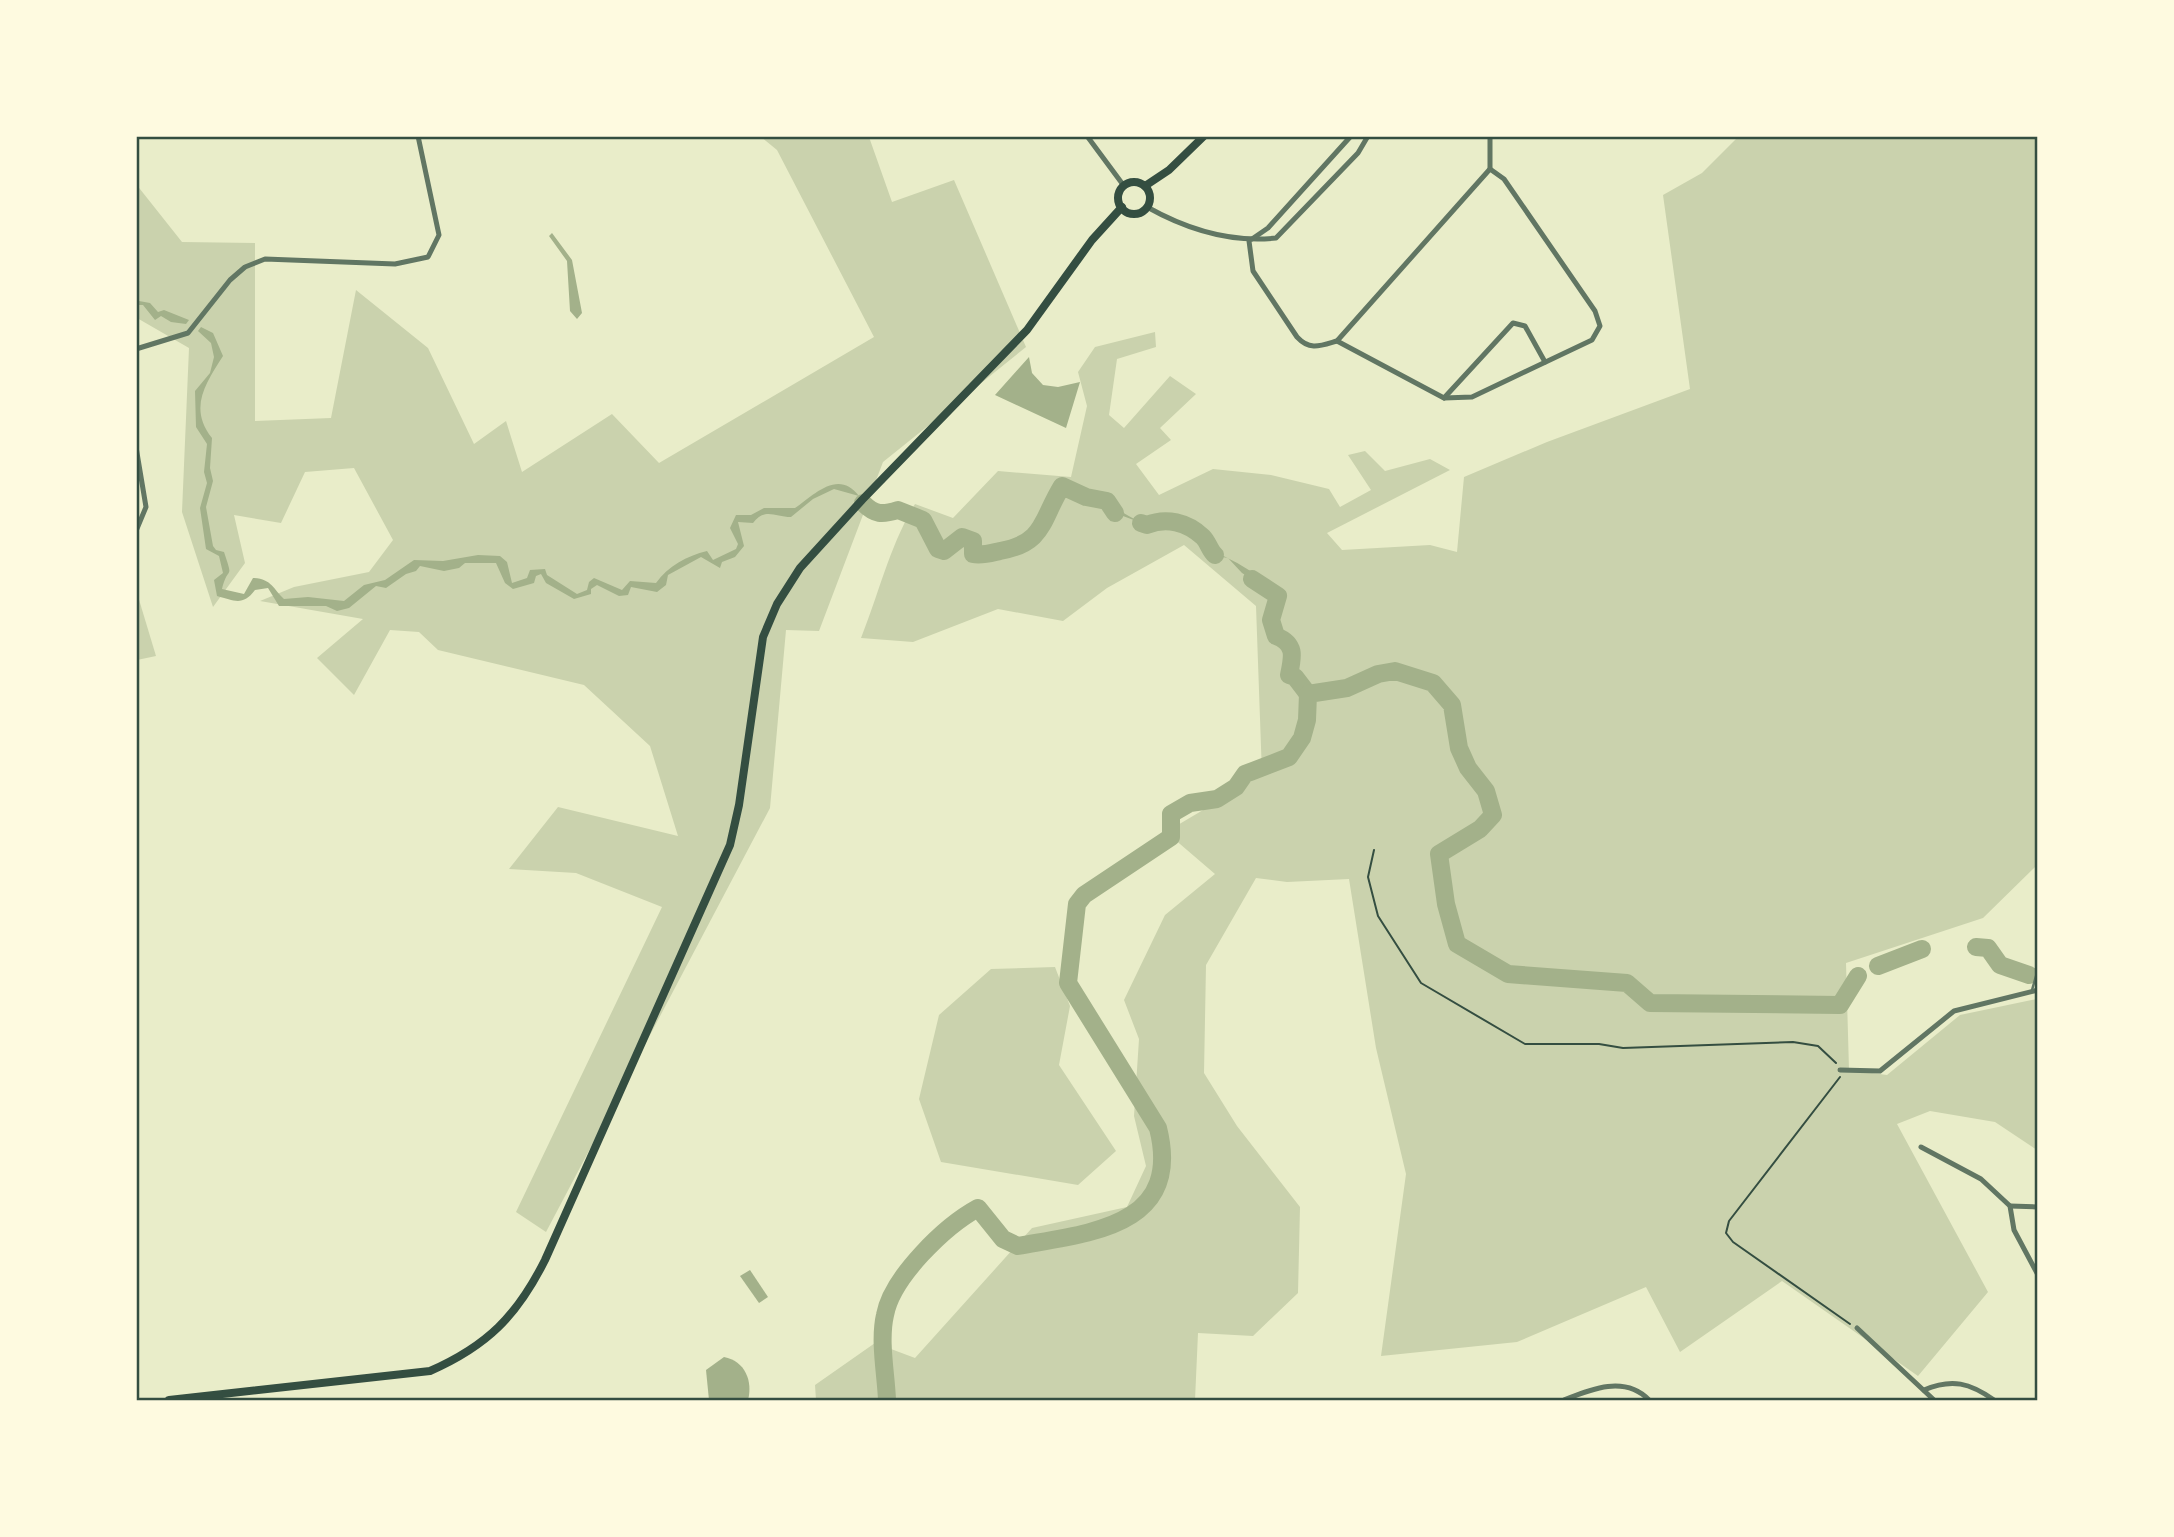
<svg xmlns="http://www.w3.org/2000/svg" width="2174" height="1537" font-family="Montserrat,sans-serif">
<style>
.green{fill:#cad2ad}
.water{fill:#a3b18a}
.lines{fill:none;stroke-linecap:round;stroke-linejoin:round}
.river{stroke:#a3b18a;stroke-width:18}
.path{stroke:#344e41;stroke-width:2}
.service{stroke:#617663;stroke-width:2.5}
.minor{stroke:#617663;stroke-width:5}
.secondary{stroke:#344e41;stroke-width:8}
.neatline{fill:none;stroke:#344e41;stroke-width:2.5}
</style>
<rect width="100%" height="100%" fill="#e9edc9"/>
<!-- green -->
<g class="green">
<path d="M 761,137 L 869,137 L 892,202 L 954,180 L 1026,347 L 883,462 L 819,631 L 786,630 L 770,808 L 546,1232 L 516,1212 L 662,907 L 576,873 L 509,869 L 558,807 L 678,836 L 650,746 L 584,685 L 438,650 L 419,632 L 390,630 L 354,695 L 317,658 L 363,619 L 260,601 L 294,587 L 369,572 L 393,540 L 354,468 L 305,472 L 281,523 L 234,515 L 245,563 L 213,607 L 182,512 L 189,348 L 137,318 L 136,184 L 182,242 L 255,243 L 255,421 L 331,418 L 356,290 L 428,348 L 474,444 L 506,421 L 522,472 L 612,414 L 659,463 L 874,337 L 777,150 Z"/>
<path d="M 1738,137 L 2037,137 L 2037,865 L 1983,918 L 1846,963 L 1849,1070 L 1887,1075 L 1960,1015 L 2037,999 L 2037,1150 L 1995,1122 L 1930,1111 L 1897,1124 L 1988,1292 L 1918,1376 L 1782,1281 L 1680,1352 L 1646,1287 L 1517,1342 L 1381,1356 L 1406,1174 L 1376,1048 L 1349,879 L 1287,882 L 1256,878 L 1206,965 L 1204,1073 L 1237,1126 L 1300,1207 L 1298,1293 L 1253,1336 L 1198,1333 L 1195,1400 L 816,1400 L 815,1385 L 875,1343 L 915,1358 L 1032,1228 L 1127,1207 L 1146,1166 L 1134,1116 L 1139,1039 L 1124,1000 L 1165,915 L 1215,874 L 1166,832 L 1262,775 L 1256,606 L 1184,545 L 1107,588 L 1063,621 L 998,609 L 913,642 L 861,638 C 879,593 890,545 915,504 L 953,518 L 998,471 L 1071,477 L 1087,406 L 1078,372 L 1095,347 L 1155,332 L 1156,347 L 1117,359 L 1109,415 L 1124,428 L 1170,376 L 1196,394 L 1160,428 L 1171,440 L 1136,464 L 1159,495 L 1213,469 L 1271,475 L 1329,489 L 1340,507 L 1371,490 L 1348,455 L 1365,451 L 1385,471 L 1430,459 L 1450,470 L 1327,533 L 1342,550 L 1430,545 L 1457,552 L 1464,477 L 1547,442 L 1690,389 L 1663,195 L 1702,173 Z"/>
<path d="M 137,593 L 156,656 L 137,660 L 136,660 Z"/>
<path d="M 1055,967 L 1070,1006 L 1059,1065 L 1116,1151 L 1078,1185 L 941,1162 L 919,1099 L 939,1015 L 991,969 Z"/>
</g>
<!-- water -->
<g class="water">
<path d="M 552,233 L 572,260 L 582,313 L 577,319 L 570,311 L 567,261 L 549,236 Z"/>
<path d="M 136,288 L 139,301 L 150,303 L 158,312 L 164,310 L 189,320 L 186,324 L 171,322 L 161,316 L 155,320 L 143,305 L 137,305 Z"/>
<path d="M 201,327 L 213,333 L 223,356 C 206,383 188,408 212,438 L 210,468 L 213,481 L 206,507 L 213,546 L 216,550 L 224,552 C 234,582 228,564 222,589 L 244,594 L 253,578 C 272,579 273,589 284,599 L 308,597 L 344,601 L 364,585 L 385,580 L 414,560 L 443,561 L 478,555 L 500,556 L 507,562 L 512,583 L 527,578 L 530,570 L 545,569 L 547,575 L 577,594 L 587,590 L 589,582 L 594,578 L 622,590 L 630,581 L 656,583 C 668,566 687,556 707,551 L 713,560 L 736,549 L 738,544 L 730,528 L 736,515 L 751,515 L 764,508 L 795,508 C 813,496 838,468 859,496 L 834,489 L 813,499 L 791,517 C 775,517 765,507 753,523 L 738,522 L 744,546 L 735,557 L 722,562 L 720,568 L 701,557 L 668,575 L 666,585 L 657,592 L 631,587 L 628,595 L 619,596 L 597,585 L 591,589 L 591,594 L 574,599 L 546,583 L 541,574 L 536,576 L 534,583 L 513,589 L 505,583 L 496,563 L 465,563 L 459,568 L 444,571 L 420,566 L 416,571 L 406,574 L 386,588 L 376,586 L 349,608 L 337,611 L 326,606 L 279,606 L 268,588 L 255,590 C 243,606 235,601 217,596 L 214,580 L 223,573 L 219,556 L 206,549 L 200,508 L 207,483 L 204,472 L 207,444 L 196,427 L 195,391 L 210,373 L 214,357 L 211,343 L 198,331 Z"/>
<path d="M 1029,357 L 1032,373 L 1043,385 L 1058,387 L 1080,382 L 1066,428 L 995,395 Z"/>
<path d="M 1065,481 L 1071,491 L 1107,497 C 1119,511 1132,522 1152,522 L 1160,516 C 1173,519 1199,525 1207,538 C 1210,543 1211,548 1214,553 C 1230,556 1272,583 1281,597 L 1275,620 L 1281,636 L 1288,635 L 1298,656 L 1292,674 L 1310,689 C 1321,687 1331,689 1342,685 C 1377,673 1391,660 1428,677 C 1464,693 1456,736 1469,765 C 1476,781 1496,792 1497,810 C 1498,821 1491,825 1483,830 L 1479,828 L 1493,815 L 1493,805 L 1462,756 L 1452,705 L 1433,683 L 1395,671 L 1378,674 L 1347,688 L 1308,694 L 1295,677 L 1289,675 C 1290,654 1301,648 1276,636 C 1269,621 1275,611 1278,595 L 1242,573 L 1228,558 L 1212,555 L 1204,538 L 1175,521 L 1162,519 L 1147,525 L 1115,513 L 1107,501 L 1077,495 L 1062,487 C 1038,515 1046,545 1000,552 C 991,553 982,556 973,554 L 973,541 L 969,538 L 962,537 L 944,551 L 938,549 L 923,520 L 897,510 L 883,515 L 868,508 L 881,511 L 894,507 L 908,514 L 926,517 L 936,541 L 943,548 L 957,535 L 969,533 L 976,538 L 976,551 L 979,552 C 991,550 1007,551 1018,546 C 1043,535 1045,486 1065,481 Z"/>
<path d="M 750,1270 L 768,1297 L 759,1303 L 740,1276 Z"/>
<path d="M 724,1357 C 745,1361 753,1381 748,1400 L 709,1400 L 706,1370 Z"/>
</g>
<g class="lines">
<!-- river -->
<g class="river">
<path d="M 863,503 C 875,515 882,515 898,510 L 923,520 L 938,549 L 944,551 L 962,537 L 973,541 L 973,554 C 982,556 991,553 1000,551 C 1045,543 1041,520 1062,486 L 1086,497 L 1107,501 L 1115,513"/>
<path d="M 1141,523 L 1147,525 C 1166,517 1187,522 1203,537 C 1208,542 1210,551 1215,555"/>
<path d="M 1252,579 L 1278,596 L 1271,620 L 1276,636 C 1296,644 1293,656 1289,675 L 1295,677 L 1308,694"/>
<path d="M 1976,947 L 1988,948 L 2000,965 L 2029,975"/>
<path d="M 1878,966 L 1922,949"/>
<path d="M 887,1400 C 886,1374 879,1341 885,1315 C 892,1277 945,1226 978,1208 L 1003,1239 L 1018,1246 C 1089,1233 1183,1227 1158,1128 L 1068,983 L 1077,904 L 1084,895 L 1171,837 L 1171,814 L 1190,803 L 1217,799 L 1236,787 L 1245,774 L 1289,757 L 1302,738 L 1307,720 L 1308,694 L 1347,688 L 1378,674 L 1395,671 L 1433,683 L 1452,705 L 1459,748 L 1468,768 L 1486,791 L 1493,815 L 1480,829 L 1439,854 L 1446,904 L 1457,944 L 1508,974 L 1627,983 L 1650,1003 L 1840,1005 L 1858,976"/>
</g>
<!-- path -->
<g class="path">
<path d="M 1374,850 L 1368,877 L 1378,916 L 1421,983 L 1525,1044 L 1599,1044 L 1623,1048 L 1793,1042 L 1818,1046 L 1836,1063"/>
<path d="M 1840,1077 L 1729,1221 L 1726,1233 L 1733,1242 L 1850,1324"/>
</g>
<!-- service -->
<path class="service" d="M 2032,990 L 2038,969"/>
<!-- minor -->
<g class="minor">
<path d="M 1087,136 L 1124,186"/>
<path d="M 1147,207 C 1188,230 1230,243 1276,238 L 1358,153 L 1368,136"/>
<path d="M 1252,239 L 1268,228 L 1351,136"/>
<path d="M 1249,241 L 1253,271 L 1297,337 C 1310,351 1320,346 1337,341 L 1490,169 L 1490,136"/>
<path d="M 1337,341 L 1444,398 L 1472,397 L 1592,340 L 1600,326 L 1595,311 L 1504,179 L 1490,169"/>
<path d="M 136,349 L 188,333 L 230,280 L 245,267 L 265,259 L 395,264 L 428,257 L 439,235 L 418,136"/>
<path d="M 1444,398 L 1513,323 L 1525,326 L 1545,362"/>
<path d="M 136,447 L 146,507 L 136,531"/>
<path d="M 1840,1070 L 1880,1071 L 1954,1011 L 2038,990"/>
<path d="M 1921,1147 L 1981,1179 L 2010,1206 L 2014,1230 L 2038,1275"/>
<path d="M 2010,1206 L 2038,1207"/>
<path d="M 1857,1328 L 1934,1400"/>
<path d="M 1924,1390 C 1952,1378 1970,1383 1994,1400"/>
<path d="M 1564,1400 C 1591,1389 1625,1375 1649,1400"/>
</g>
<!-- secondary -->
<g class="secondary">
<circle cx="1134" cy="198" r="16"/>
<path d="M 1145,186 L 1169,170 L 1204,136"/>
<path d="M 169,1400 L 430,1371 C 487,1346 517,1316 545,1260 L 730,845 L 739,805 L 763,637 L 777,604 L 800,568 L 862,500 L 1027,330 L 1092,240 L 1122,207"/>
</g>
</g>
<!-- border -->
<rect width="2174" height="1537" fill="none" stroke="#fefae0" stroke-width="276"/>
<rect x="138" y="138" width="1898" height="1261" class="neatline"/>
</svg>
